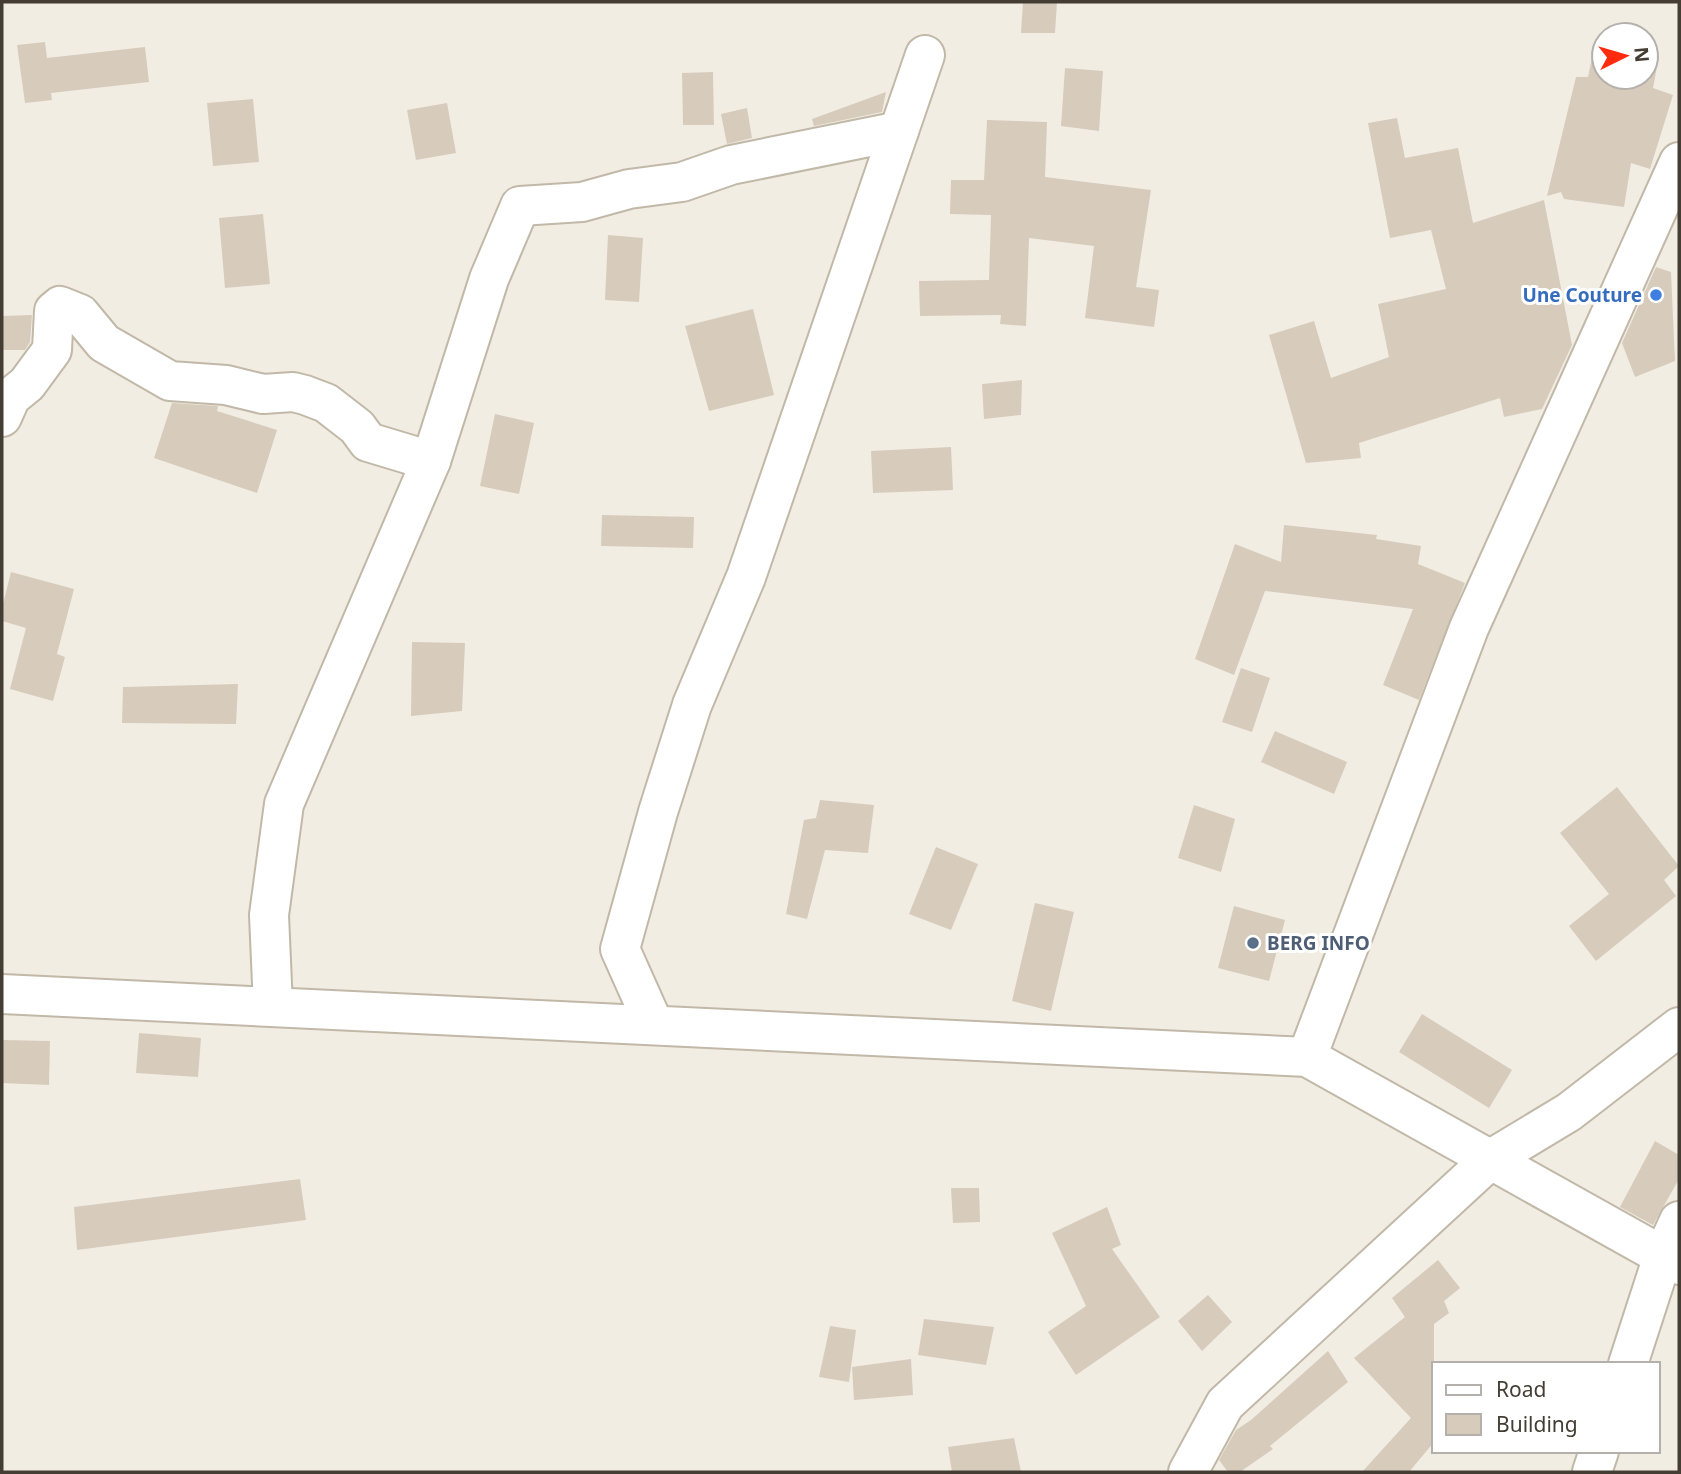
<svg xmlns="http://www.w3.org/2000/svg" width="1681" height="1474" font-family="'Noto Sans',sans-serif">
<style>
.building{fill:#d7cbbb}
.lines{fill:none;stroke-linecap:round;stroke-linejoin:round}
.street-casing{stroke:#c1b8a8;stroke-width:42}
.street{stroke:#fff;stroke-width:38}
.shop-dot{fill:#3f7fe0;stroke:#fff;stroke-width:2.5}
.service-dot{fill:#5c6f8a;stroke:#fff;stroke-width:2.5}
.labels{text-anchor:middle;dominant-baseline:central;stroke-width:6;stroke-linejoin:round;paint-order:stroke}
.shop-label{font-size:19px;font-weight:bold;fill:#366cbe;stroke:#fff;text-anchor:end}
.service-label{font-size:19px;font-weight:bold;fill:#4e5e75;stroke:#fff;text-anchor:start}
</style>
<rect width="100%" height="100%" fill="#f2ede3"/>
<!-- building -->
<g class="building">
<path d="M 1023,2 L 1057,2 L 1055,33 L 1021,33 Z"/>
<path d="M 45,42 L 47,58 L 145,47 L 149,82 L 51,93 L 52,100 L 25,103 L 17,45 Z"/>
<path d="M 1595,43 L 1604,45 L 1604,77 L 1646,77 L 1646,54 L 1659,56 L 1653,88 L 1673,95 L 1650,169 L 1631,163 L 1624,207 L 1564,199 L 1561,192 L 1547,196 L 1576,77 L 1588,77 Z"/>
<path d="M 1065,68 L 1103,71 L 1099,131 L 1061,126 Z"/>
<path d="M 713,72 L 714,125 L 683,125 L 682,73 Z"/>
<path d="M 886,92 L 882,112 L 814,126 L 812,119 Z"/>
<path d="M 253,99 L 259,162 L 213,166 L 207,103 Z"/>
<path d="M 447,103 L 456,153 L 416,160 L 407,110 Z"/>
<path d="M 747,108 L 752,138 L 727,144 L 721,114 Z"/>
<path d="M 1397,118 L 1405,158 L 1458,148 L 1473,223 L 1544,200 L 1572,345 L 1542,409 L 1504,417 L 1500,398 L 1359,443 L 1361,458 L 1306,463 L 1269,335 L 1314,321 L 1331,378 L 1389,357 L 1378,304 L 1446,289 L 1431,230 L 1390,238 L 1368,123 Z"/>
<path d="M 987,120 L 1047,122 L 1045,177 L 1151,190 L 1136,287 L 1159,290 L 1154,327 L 1085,318 L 1094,246 L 1029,238 L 1026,326 L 1000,324 L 1001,315 L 920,316 L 919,281 L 989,280 L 991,215 L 950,214 L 951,180 L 984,180 Z"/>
<path d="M 263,214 L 270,284 L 225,288 L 219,218 Z"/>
<path d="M 608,235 L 643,238 L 639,302 L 605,300 Z"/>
<path d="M 1656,267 L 1671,272 L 1675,361 L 1635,377 L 1622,343 Z"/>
<path d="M 753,309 L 774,395 L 709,411 L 685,326 Z"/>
<path d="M 32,315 L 30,342 L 25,350 L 2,350 L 2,316 Z"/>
<path d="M 1022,380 L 1021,415 L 984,419 L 982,384 Z"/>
<path d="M 172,403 L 218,406 L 217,411 L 277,430 L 257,493 L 154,458 Z"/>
<path d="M 495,414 L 534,423 L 519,494 L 480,486 Z"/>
<path d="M 951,447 L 953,490 L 873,493 L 871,451 Z"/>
<path d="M 602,515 L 694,517 L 693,548 L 601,546 Z"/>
<path d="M 1284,525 L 1377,535 L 1376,539 L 1421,546 L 1418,564 L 1465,583 L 1419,700 L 1383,685 L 1413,609 L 1265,591 L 1234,675 L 1195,659 L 1235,544 L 1281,562 Z"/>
<path d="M 11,572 L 74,589 L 57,654 L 65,657 L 53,701 L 10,689 L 26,628 L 2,621 L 2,608 Z"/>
<path d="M 412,642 L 465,643 L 462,711 L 411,716 Z"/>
<path d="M 1241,668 L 1270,678 L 1252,732 L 1222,722 Z"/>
<path d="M 238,684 L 236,724 L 122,723 L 123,687 Z"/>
<path d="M 1275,731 L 1347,762 L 1334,794 L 1261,762 Z"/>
<path d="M 1617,787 L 1679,866 L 1664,880 L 1676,896 L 1596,961 L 1569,926 L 1609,894 L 1560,833 Z"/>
<path d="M 820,800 L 874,805 L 868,853 L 825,850 L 807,919 L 786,914 L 804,820 L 816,818 Z"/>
<path d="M 1194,805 L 1235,819 L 1221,872 L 1178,858 Z"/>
<path d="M 936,847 L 978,864 L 951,930 L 909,914 Z"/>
<path d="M 1035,903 L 1074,912 L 1051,1011 L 1012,1001 Z"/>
<path d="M 1234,906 L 1285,920 L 1269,981 L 1218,968 Z"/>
<path d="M 1422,1014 L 1512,1070 L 1489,1108 L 1399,1052 Z"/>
<path d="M 139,1033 L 201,1038 L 198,1077 L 136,1073 Z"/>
<path d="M 2,1040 L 50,1041 L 49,1085 L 2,1083 Z"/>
<path d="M 1655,1141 L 1679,1155 L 1679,1179 L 1653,1225 L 1620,1207 Z"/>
<path d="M 300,1179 L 306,1220 L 77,1250 L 74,1207 Z"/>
<path d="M 951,1188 L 979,1188 L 980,1222 L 953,1223 Z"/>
<path d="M 1107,1207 L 1121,1245 L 1112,1249 L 1160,1317 L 1076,1375 L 1048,1332 L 1086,1306 L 1052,1233 Z"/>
<path d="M 1438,1260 L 1460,1288 L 1444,1301 L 1449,1313 L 1434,1324 L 1434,1442 L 1409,1472 L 1362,1472 L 1411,1418 L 1354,1358 L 1405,1317 L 1392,1298 Z"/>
<path d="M 1208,1295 L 1232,1322 L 1202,1351 L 1178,1321 Z"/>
<path d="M 924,1319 L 994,1327 L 986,1365 L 918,1355 Z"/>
<path d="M 830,1326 L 856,1330 L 849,1382 L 819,1377 Z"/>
<path d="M 1328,1351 L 1348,1382 L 1270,1446 L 1273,1449 L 1240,1472 L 1228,1472 L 1219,1460 L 1236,1430 L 1251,1420 Z"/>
<path d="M 911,1359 L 913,1395 L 854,1400 L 852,1367 Z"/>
<path d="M 1014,1438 L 1021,1472 L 952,1472 L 948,1447 Z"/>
</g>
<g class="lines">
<!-- street casing -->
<g class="street-casing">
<g id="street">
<path d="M 2,417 L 11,397 L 27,384 L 52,350 L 54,311 L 60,306 L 80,314 L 104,343 L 170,381 L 226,385 L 263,394 L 293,392 L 305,395 L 326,403 L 357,427 L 368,442 L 431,461"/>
<path d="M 2,994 L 1307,1057 L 1679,1265"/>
<path d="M 273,1007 L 269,915 L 284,804 L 431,461 L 489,279 L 520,206 L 582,202 L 629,189 L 682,182 L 731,165 L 899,131"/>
<path d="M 654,1025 L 620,949 L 658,812 L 692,705 L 746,577 L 925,55"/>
<path d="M 1307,1057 L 1469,628 L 1679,162"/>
<path d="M 1628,1364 L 1663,1256 L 1679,1221"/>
<path d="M 1188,1472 L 1225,1404 L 1491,1159 L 1569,1112 L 1679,1027"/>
<path d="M 1592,1472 L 1599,1451"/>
</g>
</g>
<!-- street -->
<use href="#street" class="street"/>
</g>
<!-- markers -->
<circle class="shop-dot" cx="1656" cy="295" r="7"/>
<circle class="service-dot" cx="1253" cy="943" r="7"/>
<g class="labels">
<!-- shop labels -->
<g class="shop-label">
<text x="1642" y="295">Une Couture</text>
</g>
<!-- service labels -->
<g class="service-label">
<text x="1267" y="943">BERG INFO</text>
</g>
</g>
<!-- border -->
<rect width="1681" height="1474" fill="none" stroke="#443d33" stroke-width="7"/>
<!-- legend -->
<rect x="1432" y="1362" width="228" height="91" fill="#ffffff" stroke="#b4b1ad" stroke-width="2"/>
<rect x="1446" y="1385" width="35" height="10" fill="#ffffff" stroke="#b4b1ad" stroke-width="2"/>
<text x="1496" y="1397" font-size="21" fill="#443d33">Road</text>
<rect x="1446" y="1414" width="35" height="21" fill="#d7cbbb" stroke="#b4b1ad" stroke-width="2"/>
<text x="1496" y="1432" font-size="21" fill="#443d33">Building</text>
<!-- north arrow -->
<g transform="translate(1625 56) rotate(85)"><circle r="33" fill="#ffffff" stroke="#b4b1ad" stroke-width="2"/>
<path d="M0-5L12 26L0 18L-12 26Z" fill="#ff2b0d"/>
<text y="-10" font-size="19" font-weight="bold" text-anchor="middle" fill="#443d33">N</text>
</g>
</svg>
